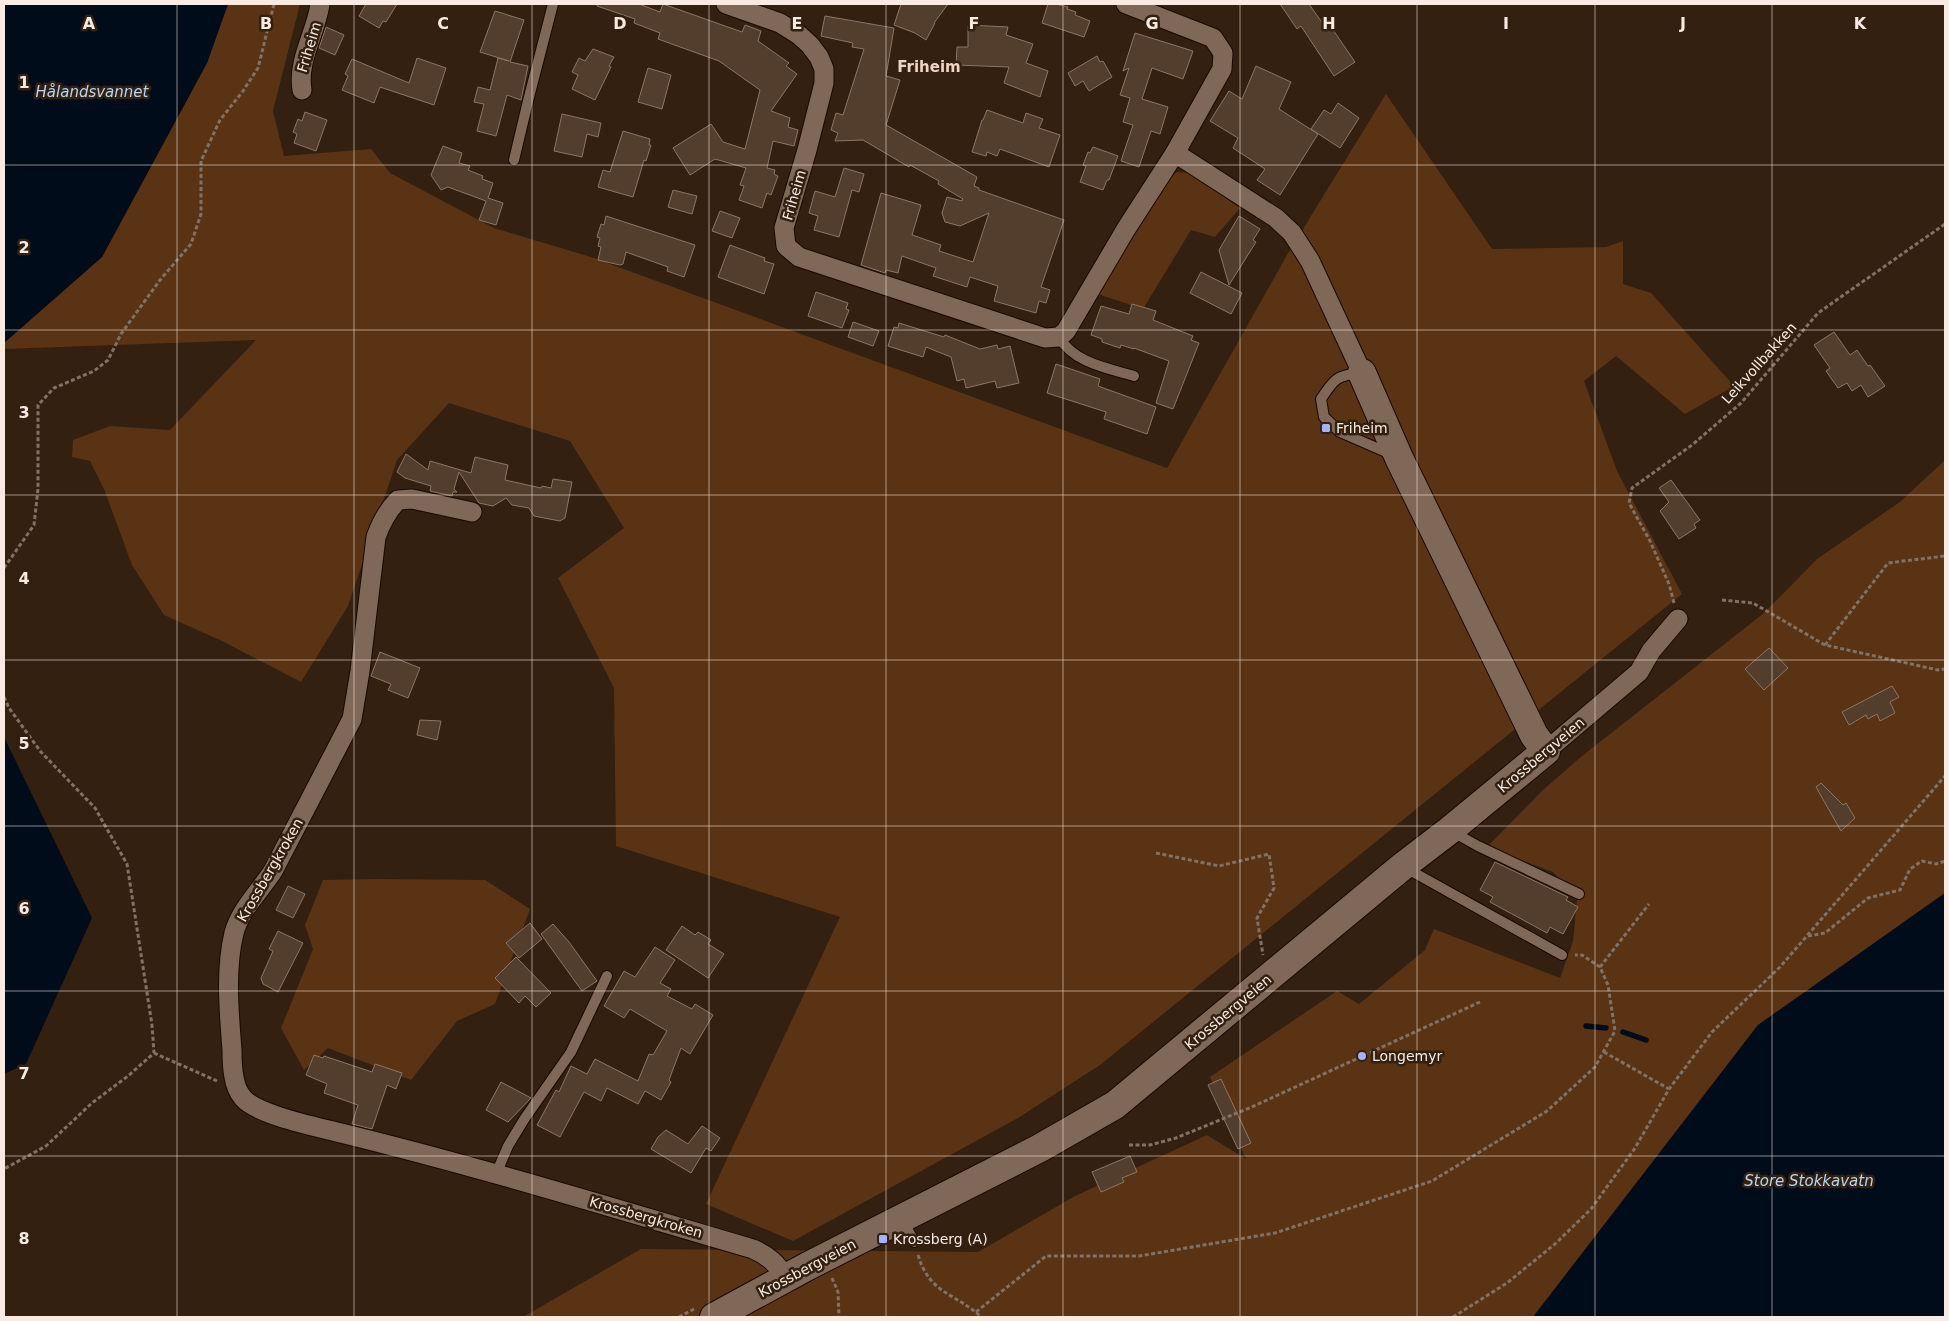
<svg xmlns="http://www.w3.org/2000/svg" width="1949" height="1321" font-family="'DejaVu Sans',sans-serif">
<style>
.green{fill:#593314}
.water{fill:#000c1a}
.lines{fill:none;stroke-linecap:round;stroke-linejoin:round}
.stream{stroke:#000c1a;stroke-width:5.5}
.building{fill:#533e2e;stroke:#8d7564}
.lane-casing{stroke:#1a0900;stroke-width:12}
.street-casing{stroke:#1a0900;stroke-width:21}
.secondary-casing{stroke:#1a0900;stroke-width:30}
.path{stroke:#827165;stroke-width:3;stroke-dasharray:4 2.5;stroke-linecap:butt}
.lane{stroke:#7f6858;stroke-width:10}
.street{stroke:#7f6858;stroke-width:19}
.secondary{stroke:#7f6858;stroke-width:28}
.grid{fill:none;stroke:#f9ebe2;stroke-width:1;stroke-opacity:0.55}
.poi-dot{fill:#a1b3fd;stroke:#332011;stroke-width:2}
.labels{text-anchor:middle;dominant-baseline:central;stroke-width:5;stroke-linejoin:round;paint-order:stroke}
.street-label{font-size:14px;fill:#f9ebe2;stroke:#332011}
.poi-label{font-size:14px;fill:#f9ebe2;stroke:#332011;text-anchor:start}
.neighbourhood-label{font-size:15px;font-weight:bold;fill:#efd4c2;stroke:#332011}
.water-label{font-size:15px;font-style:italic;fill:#b3d7f1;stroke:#332011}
.grid-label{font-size:16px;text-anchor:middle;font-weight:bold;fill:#f9ebe2;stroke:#332011;stroke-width:5;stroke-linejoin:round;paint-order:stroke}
</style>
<rect width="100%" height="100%" fill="#332011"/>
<!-- green -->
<g class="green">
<path d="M 228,4 L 300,4 L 273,111 L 284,156 L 371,149 L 390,173 L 494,228 L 591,257 L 1167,468 L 1287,255 L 1386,94 L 1492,249 L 1606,247 L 1623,241 L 1623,284 L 1651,293 L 1734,386 L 1685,414 L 1616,356 L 1584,381 L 1617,471 L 1682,594 L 1100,1065 L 1018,1118 L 793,1241 L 706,1204 L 840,917 L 616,846 L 614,688 L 558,578 L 624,528 L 570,441 L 449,403 L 397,460 L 348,606 L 301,682 L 222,641 L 164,615 L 132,565 L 104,489 L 90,461 L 72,457 L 73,440 L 110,426 L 170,430 L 256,340 L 4,349 L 4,343 L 102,257 L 207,63 Z"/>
<path d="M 1177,172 L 1189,173 L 1240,208 L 1215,237 L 1191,230 L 1143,309 L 1095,293 L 1168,179 Z"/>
<path d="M 1945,460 L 1945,893 L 1758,1025 L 1533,1317 L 523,1317 L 641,1249 L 978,1252 L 1075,1196 L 1207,1135 L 1246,1159 L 1210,1077 L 1337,991 L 1359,1004 L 1425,950 L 1434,929 L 1560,978 L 1573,941 L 1577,899 L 1553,872 L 1487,847 L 1543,790 L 1582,756 L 1764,613 L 1817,559 L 1900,502 Z"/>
<path d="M 376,879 L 485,880 L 530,909 L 495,1004 L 457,1021 L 411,1080 L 328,1048 L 304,1070 L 281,1028 L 313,949 L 305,925 L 323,880 Z"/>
</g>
<!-- water -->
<g class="water">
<path d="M 4,4 L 228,4 L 207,63 L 102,257 L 4,343 Z"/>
<path d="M 4,737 L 92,918 L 26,1064 L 4,1074 Z"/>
<path d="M 1945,893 L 1945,1317 L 1533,1317 L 1758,1025 Z"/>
</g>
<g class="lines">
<!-- stream -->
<g class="stream">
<path d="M 1586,1026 L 1606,1028"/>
<path d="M 1623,1032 L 1646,1040"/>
</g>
</g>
<!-- building -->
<g class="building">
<path d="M 366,4 L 397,4 L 386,22 L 383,21 L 379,28 L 359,16 Z"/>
<path d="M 597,4 L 639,4 L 660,12 L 663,4 L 742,32 L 745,25 L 761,31 L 758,41 L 789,63 L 786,66 L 797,74 L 771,111 L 790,118 L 788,127 L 798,130 L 794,146 L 773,141 L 767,168 L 775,170 L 774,174 L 778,176 L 771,195 L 767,193 L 762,208 L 739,200 L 744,186 L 740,185 L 746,168 L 715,159 L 690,175 L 673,148 L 711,124 L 723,142 L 745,149 L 760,90 L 719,61 L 658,39 L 660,33 L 634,23 L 635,19 L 597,6 Z"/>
<path d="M 901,4 L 948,4 L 934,23 L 935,23 L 926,40 L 915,33 L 894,25 Z"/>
<path d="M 1048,4 L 1056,4 L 1068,7 L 1067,9 L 1076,12 L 1075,15 L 1090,21 L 1084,37 L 1042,23 Z"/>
<path d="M 1280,4 L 1309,4 L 1323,24 L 1327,21 L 1355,62 L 1334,76 L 1301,26 L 1297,29 Z"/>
<path d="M 495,11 L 524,20 L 510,62 L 528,66 L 521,100 L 507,95 L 496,136 L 477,131 L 484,104 L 474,102 L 478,87 L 490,90 L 498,58 L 509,61 L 480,52 Z"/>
<path d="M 825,16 L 894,28 L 886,76 L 900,80 L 886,125 L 977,177 L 974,186 L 979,188 L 979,190 L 1064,220 L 1041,287 L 1050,290 L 1046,303 L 1039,301 L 1036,313 L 994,301 L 998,286 L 970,277 L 967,287 L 933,276 L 936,268 L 902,256 L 898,273 L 886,270 L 885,273 L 861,265 L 881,193 L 921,205 L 912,235 L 941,245 L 939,251 L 973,262 L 989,213 L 960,226 L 945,222 L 942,213 L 947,197 L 962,201 L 963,199 L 938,184 L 939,181 L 910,165 L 909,167 L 863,140 L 835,141 L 838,133 L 831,130 L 836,113 L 843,115 L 864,49 L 852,47 L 853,43 L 821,36 Z"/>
<path d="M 968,25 L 1008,27 L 1006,35 L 1033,44 L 1026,63 L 1048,71 L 1040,97 L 1004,83 L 1009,67 L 956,65 L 957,47 L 968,47 Z"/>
<path d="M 326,27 L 344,35 L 335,55 L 319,48 Z"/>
<path d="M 1135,33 L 1193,51 L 1183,79 L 1152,68 L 1142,99 L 1168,107 L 1160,134 L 1151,131 L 1139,167 L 1121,161 L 1133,125 L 1123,122 L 1130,98 L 1120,95 L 1129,68 L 1123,71 Z"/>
<path d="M 593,49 L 614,57 L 609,66 L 611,67 L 595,100 L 572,89 L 578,75 L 572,72 L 579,58 L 585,61 Z"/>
<path d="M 1097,56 L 1100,62 L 1103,61 L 1112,77 L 1089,91 L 1083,81 L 1075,86 L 1068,73 Z"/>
<path d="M 417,58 L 446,68 L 434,105 L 380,87 L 374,103 L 342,90 L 348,76 L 345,74 L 352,59 L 409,83 Z"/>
<path d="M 1256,66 L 1291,82 L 1279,109 L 1318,134 L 1280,195 L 1257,180 L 1265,169 L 1233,148 L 1238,138 L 1210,121 L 1229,91 L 1242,99 Z"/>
<path d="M 648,68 L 671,75 L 662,109 L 638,102 Z"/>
<path d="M 1338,103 L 1359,118 L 1340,148 L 1311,129 L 1324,110 L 1331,114 Z"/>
<path d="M 987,110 L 1023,123 L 1026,113 L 1043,119 L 1039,128 L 1060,135 L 1049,167 L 1000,149 L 997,156 L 987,152 L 986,156 L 972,152 L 982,120 L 983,120 Z"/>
<path d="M 305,112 L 327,120 L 316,151 L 294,143 L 297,134 L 293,132 L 298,119 L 302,121 Z"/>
<path d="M 562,114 L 601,123 L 598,137 L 587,134 L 582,157 L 554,151 Z"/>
<path d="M 623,131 L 650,139 L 649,145 L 651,145 L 646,161 L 644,160 L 633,197 L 598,187 L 603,170 L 610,172 Z"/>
<path d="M 443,146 L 462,153 L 459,163 L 470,166 L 468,170 L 483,176 L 482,179 L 493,183 L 488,198 L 503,203 L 496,225 L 479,220 L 486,201 L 448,187 L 441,190 L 431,175 Z"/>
<path d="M 1093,147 L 1118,156 L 1109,180 L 1107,180 L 1103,190 L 1080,182 L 1086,166 L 1083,165 L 1088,152 L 1090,153 Z"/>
<path d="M 844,168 L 864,174 L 859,192 L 852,190 L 839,237 L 814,230 L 818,216 L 809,213 L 815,191 L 835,197 Z"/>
<path d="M 673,190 L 697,196 L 692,214 L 668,207 Z"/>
<path d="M 720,211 L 740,218 L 732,238 L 712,231 Z"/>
<path d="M 606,216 L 695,245 L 684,277 L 667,271 L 668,267 L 626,252 L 623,264 L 620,265 L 598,260 L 601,247 L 598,246 L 600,238 L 597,237 L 601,224 L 604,225 Z"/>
<path d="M 1239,216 L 1260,229 L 1253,240 L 1256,242 L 1229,285 L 1219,250 Z"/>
<path d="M 730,245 L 765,258 L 764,261 L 774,264 L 764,294 L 718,277 Z"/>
<path d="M 1201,272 L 1242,293 L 1231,314 L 1190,293 Z"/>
<path d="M 816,292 L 848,303 L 846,309 L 849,310 L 842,328 L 808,316 Z"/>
<path d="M 1132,304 L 1156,311 L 1153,320 L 1193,336 L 1191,340 L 1199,343 L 1173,409 L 1156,403 L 1169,361 L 1134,348 L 1134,349 L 1121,345 L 1120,348 L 1102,342 L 1102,339 L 1091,335 L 1101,306 L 1129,314 Z"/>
<path d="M 853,322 L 879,331 L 873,346 L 848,337 Z"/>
<path d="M 899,323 L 944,337 L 945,335 L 980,349 L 997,345 L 998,349 L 1010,346 L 1019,383 L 997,388 L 995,381 L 966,388 L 964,379 L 957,381 L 951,357 L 926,347 L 923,357 L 888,346 L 894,327 L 898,328 Z"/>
<path d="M 1834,332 L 1850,355 L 1857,350 L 1868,366 L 1870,365 L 1885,386 L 1868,397 L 1861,385 L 1852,391 L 1847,383 L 1838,388 L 1826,371 L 1830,368 L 1814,345 Z"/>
<path d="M 1056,364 L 1100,379 L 1098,386 L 1156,407 L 1147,434 L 1104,419 L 1106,412 L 1047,393 Z"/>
<path d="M 406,454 L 428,470 L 430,461 L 471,473 L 475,457 L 508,465 L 505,480 L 541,488 L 542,486 L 551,488 L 553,479 L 572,482 L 565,518 L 560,521 L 534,516 L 529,508 L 512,505 L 506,498 L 493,506 L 479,503 L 459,472 L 454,489 L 457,492 L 453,492 L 452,496 L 430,491 L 431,486 L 405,478 L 397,472 Z"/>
<path d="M 1671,480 L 1700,520 L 1694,524 L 1696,528 L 1679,539 L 1660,511 L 1669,502 L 1659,488 Z"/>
<path d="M 1769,648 L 1788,668 L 1764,690 L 1745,669 Z"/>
<path d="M 380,652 L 420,668 L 408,698 L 388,690 L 391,684 L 371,676 Z"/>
<path d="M 1892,686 L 1899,697 L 1890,702 L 1895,713 L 1880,721 L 1877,714 L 1868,719 L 1866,715 L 1849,725 L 1842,712 Z"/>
<path d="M 420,720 L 441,721 L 437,740 L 417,735 Z"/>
<path d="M 1821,783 L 1843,805 L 1846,803 L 1855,818 L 1841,831 L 1816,787 Z"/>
<path d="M 1495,862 L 1568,897 L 1566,900 L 1578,907 L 1563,934 L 1550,927 L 1547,933 L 1490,902 L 1493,897 L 1480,890 Z"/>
<path d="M 288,886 L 305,894 L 293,918 L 276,910 Z"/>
<path d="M 530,923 L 542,939 L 519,958 L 506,943 Z"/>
<path d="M 553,924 L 569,942 L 597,981 L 582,991 L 541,934 Z"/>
<path d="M 682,926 L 695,935 L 698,932 L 711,940 L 708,944 L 724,954 L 708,978 L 666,950 Z"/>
<path d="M 278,931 L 303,943 L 278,992 L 263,984 L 261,978 L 273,951 L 269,949 Z"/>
<path d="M 655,947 L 675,960 L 660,983 L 671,989 L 667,996 L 692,1009 L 695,1004 L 713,1015 L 690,1054 L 681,1048 L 669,1080 L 671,1082 L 661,1100 L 645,1091 L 638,1104 L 607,1088 L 601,1101 L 584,1092 L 560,1137 L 537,1125 L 556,1090 L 559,1092 L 571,1066 L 587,1074 L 595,1059 L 638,1081 L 649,1054 L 653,1055 L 667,1031 L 630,1009 L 624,1018 L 604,1006 L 624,971 L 635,977 Z"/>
<path d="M 516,957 L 551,993 L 536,1007 L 525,996 L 519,1003 L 495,978 Z"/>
<path d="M 314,1055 L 323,1058 L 324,1056 L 372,1072 L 375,1064 L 402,1073 L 396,1089 L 387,1085 L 372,1129 L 352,1124 L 358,1105 L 324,1093 L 327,1084 L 306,1075 Z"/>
<path d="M 1221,1079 L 1251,1143 L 1238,1149 L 1208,1085 Z"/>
<path d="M 501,1082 L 531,1098 L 508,1122 L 486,1110 Z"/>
<path d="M 702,1126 L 720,1138 L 711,1151 L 706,1148 L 691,1173 L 651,1149 L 658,1137 L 666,1130 L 688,1144 Z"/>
<path d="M 1130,1156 L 1137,1172 L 1122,1178 L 1124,1182 L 1101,1192 L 1092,1172 Z"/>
</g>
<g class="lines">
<!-- lane casing -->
<g class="lane-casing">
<g id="lane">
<path d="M 514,160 L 528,101 L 553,4"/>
<path d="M 1059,337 C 1074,363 1107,368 1134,376"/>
<path d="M 1361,373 C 1337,375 1334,379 1321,399 L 1324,417 L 1340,432 L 1393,455"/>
<path d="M 1451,831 L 1478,846 L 1579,894"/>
<path d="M 1404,867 L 1562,955"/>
<path d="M 496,1174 L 508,1146 L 525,1118 L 571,1052 L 607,976"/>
<path d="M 902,1218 L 914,1242"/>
</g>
</g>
<!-- street casing -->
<g class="street-casing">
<g id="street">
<path d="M 726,4 L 780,23 L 799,35 L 810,45 L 819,57 L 824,69 L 824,83 L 807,150 L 784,228 L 786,246 L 799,257 L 1045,338 L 1059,337 L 1066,331 L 1126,229 L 1175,153 L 1222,69 L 1223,53 L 1213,38 L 1126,4"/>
<path d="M 302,90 C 297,60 316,33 320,4"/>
<path d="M 1175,153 L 1276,218 L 1292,233 L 1310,261 L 1362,373"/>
<path d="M 472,512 L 412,499 L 398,500 C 387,511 381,523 376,537 L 360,671 L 352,719 L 273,871 C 260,891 240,910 234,933 C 225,970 229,1012 232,1050 C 232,1058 232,1068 234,1077 C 235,1084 238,1092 243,1098 C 257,1115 318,1127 341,1133 C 480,1167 616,1209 753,1249 C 769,1256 777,1264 786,1278"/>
<path d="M 1546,751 L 1639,672 L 1651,651 L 1678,619"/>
</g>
</g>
<!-- secondary casing -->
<g class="secondary-casing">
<path id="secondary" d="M 714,1317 L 808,1266 L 1040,1148 L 1115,1105 L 1403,866 L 1450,830 L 1546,751 L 1534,735 L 1399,458 L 1362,373"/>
</g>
<!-- path -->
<g class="path">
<path d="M 4,568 L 34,525 L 38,489 L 38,405 L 54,388 L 94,371 L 108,360 L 121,334 L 160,280 L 191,244 L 201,214 L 201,161 L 220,120 L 243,91 L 258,68 L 274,4"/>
<path d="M 1722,600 L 1753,603 L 1825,645 L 1938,670 L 1945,669"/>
<path d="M 1674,603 L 1669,584 L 1650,541 L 1629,503 L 1632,488 L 1692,445 L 1741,403 L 1818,313 L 1945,224"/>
<path d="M 1825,645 L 1888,563 L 1945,556"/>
<path d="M 4,697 L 9,708 L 41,752 L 95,808 L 127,864 L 152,1025 L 154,1053 L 128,1076 L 92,1103 L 46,1146 L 4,1169"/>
<path d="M 1156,853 L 1219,866 L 1269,854 L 1274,888 L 1257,918 L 1263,955"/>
<path d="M 1808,936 L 1825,933 L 1868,898 L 1900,890 L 1910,869 L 1922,861 L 1936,864 L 1945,861"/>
<path d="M 1600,967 L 1649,904"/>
<path d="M 1604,1052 L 1669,1089"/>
<path d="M 154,1053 L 217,1081"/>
<path d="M 1129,1145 L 1150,1145 L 1176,1138 L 1254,1106 L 1480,1002"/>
<path d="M 918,1255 C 930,1295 956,1293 981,1317"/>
<path d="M 832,1278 L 838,1292 L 839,1317"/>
<path d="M 976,1312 L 1046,1256 L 1139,1256 L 1275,1233 L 1432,1181 L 1547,1111 L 1595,1067 L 1615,1031 L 1608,985 L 1600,967 L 1582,955 L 1575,955"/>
<path d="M 679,1317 L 694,1309"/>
<path d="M 1453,1317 L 1507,1283 L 1555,1244 L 1591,1209 L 1635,1148 L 1669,1089 L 1712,1032 L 1780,967 L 1945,776"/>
</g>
<!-- lane -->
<use href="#lane" class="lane"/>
<!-- street -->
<use href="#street" class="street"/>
<!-- secondary -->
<use href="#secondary" class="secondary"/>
</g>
<!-- grid -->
<path class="grid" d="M 177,4 L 177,1317M 354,4 L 354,1317M 532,4 L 532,1317M 709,4 L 709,1317M 886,4 L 886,1317M 1063,4 L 1063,1317M 1240,4 L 1240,1317M 1417,4 L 1417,1317M 1595,4 L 1595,1317M 1772,4 L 1772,1317M 4,165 L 1945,165M 4,330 L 1945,330M 4,495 L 1945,495M 4,660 L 1945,660M 4,826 L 1945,826M 4,991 L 1945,991M 4,1156 L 1945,1156"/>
<!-- markers -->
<g class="poi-dot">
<rect x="1321" y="423" width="10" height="10" rx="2.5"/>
<circle cx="1362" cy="1056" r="5"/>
<rect x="878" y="1234" width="10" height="10" rx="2.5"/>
</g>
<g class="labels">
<!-- street labels -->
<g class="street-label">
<text transform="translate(309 47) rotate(-73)">Friheim</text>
<text transform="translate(794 195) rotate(-74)">Friheim</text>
<text transform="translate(1759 363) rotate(-48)">Leikvollbakken</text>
<text transform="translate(1541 755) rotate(-40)">Krossbergveien</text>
<text transform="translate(270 870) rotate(-60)">Krossbergkroken</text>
<text transform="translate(1228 1012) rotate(-40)">Krossbergveien</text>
<text transform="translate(646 1217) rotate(16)">Krossbergkroken</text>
<text transform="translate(807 1268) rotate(-28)">Krossbergveien</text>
</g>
<!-- poi labels -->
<g class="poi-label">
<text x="1336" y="428">Friheim</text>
<text x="1372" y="1056">Longemyr</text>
<text x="893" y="1239">Krossberg (A)</text>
</g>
<!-- neighbourhood labels -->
<g class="neighbourhood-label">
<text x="929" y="67">Friheim</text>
</g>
<!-- water labels -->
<g class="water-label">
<text x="92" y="92">Hålandsvannet</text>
<text x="1809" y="1181">Store Stokkavatn</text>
</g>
</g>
<g class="grid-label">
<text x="89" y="29">A</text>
<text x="266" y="29">B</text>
<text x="443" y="29">C</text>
<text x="620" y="29">D</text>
<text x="797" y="29">E</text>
<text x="974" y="29">F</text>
<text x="1152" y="29">G</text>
<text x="1329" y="29">H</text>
<text x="1506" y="29">I</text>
<text x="1683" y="29">J</text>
<text x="1860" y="29">K</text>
<text x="24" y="88">1</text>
<text x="24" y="253">2</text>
<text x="24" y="418">3</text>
<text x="24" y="584">4</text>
<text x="24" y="749">5</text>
<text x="24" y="914">6</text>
<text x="24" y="1079">7</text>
<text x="24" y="1244">8</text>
</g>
<!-- border -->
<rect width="1949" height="1321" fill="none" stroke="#f9ebe2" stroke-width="10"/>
</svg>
